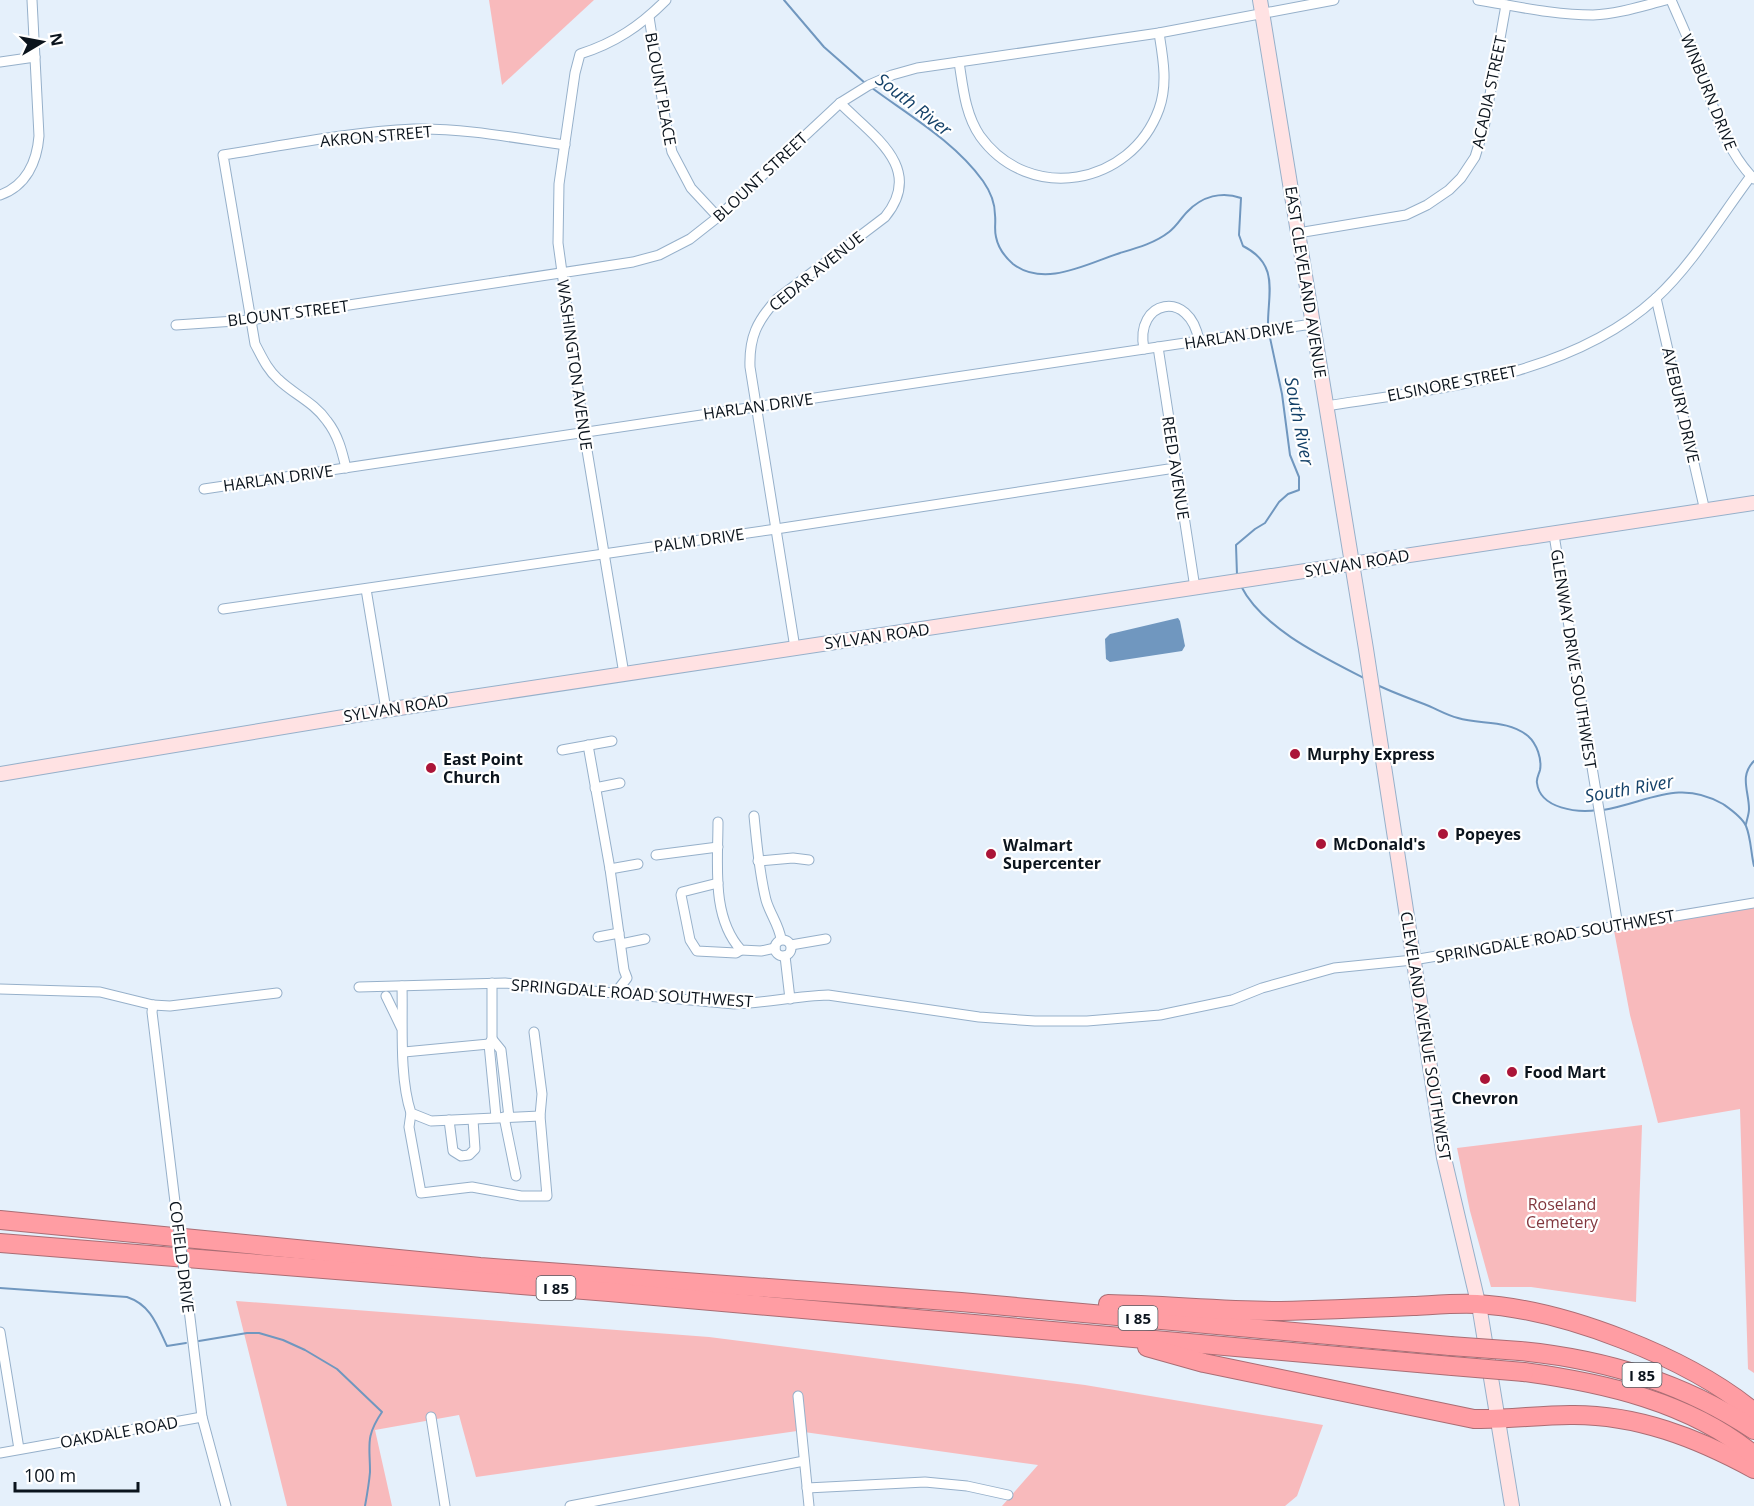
<svg xmlns="http://www.w3.org/2000/svg" width="1754" height="1506" font-family="'Open Sans',sans-serif">
<style>
.green{fill:#f8babc}
.water{fill:#7097bf}
.lines{fill:none;stroke-linecap:round;stroke-linejoin:round}
.stream{stroke:#7097bf;stroke-width:2}
.street-casing{stroke:#96b0ca;stroke-width:11}
.secondary-casing{stroke:#96b0ca;stroke-width:16}
.highway-casing{stroke:#aa6d74;stroke-width:20}
.street{stroke:#fff;stroke-width:9}
.secondary{stroke:#ffe2e3;stroke-width:14}
.highway{stroke:#ff9da3;stroke-width:18}
.street-bridge-casing{stroke:#96b0ca;stroke-width:11;stroke-linecap:butt}
.highway-bridge-casing{stroke:#aa6d74;stroke-width:20;stroke-linecap:butt}
.street-bridge{stroke:#fff;stroke-width:9}
.highway-bridge{stroke:#ff9da3;stroke-width:18}
.poi-dot{fill:#ab1538;stroke:#fff;stroke-width:2}
.labels{text-anchor:middle;dominant-baseline:central;stroke-width:4.5;stroke-linejoin:round;paint-order:stroke}
.shield{fill:#fff;stroke:#545a61;stroke-width:1.5}
.shield-label{font-size:15px;font-weight:bold;fill:#0b141d}
.street-label{font-size:16px;fill:#0b141d;stroke:#fff}
.poi-label{font-size:16px;font-weight:bold;fill:#0b141d;stroke:#fff;text-anchor:start}
.park-label{font-size:16px;fill:#81373e;stroke:#fff}
.water-label{font-size:18px;font-style:italic;fill:#154269;stroke:#fff}
</style>
<rect width="100%" height="100%" fill="#e5f0fb"/>
<!-- green -->
<g class="green">
<path d="M 489,0 L 594,0 L 502,85 Z"/>
<path d="M 1754,899 L 1754,1373 L 1748,1369 L 1740,1109 L 1658,1123 L 1630,1015 L 1612,920 Z"/>
<path d="M 1642,1125 L 1636,1302 L 1531,1287 L 1491,1287 L 1470,1211 L 1457,1148 Z"/>
<path d="M 236,1301 L 709,1337 L 1085,1385 L 1323,1425 L 1297,1496 L 1285,1506 L 1002,1506 L 1038,1465 L 797,1431 L 476,1477 L 459,1415 L 375,1430 L 392,1506 L 287,1506 Z"/>
</g>
<!-- water -->
<path class="water" d="M 1178,618 L 1180,621 L 1185,646 L 1182,651 L 1110,662 L 1106,659 L 1105,639 L 1110,634 Z"/>
<g class="lines">
<!-- stream -->
<g class="stream">
<path d="M 784,0 L 824,47 L 865,83"/>
<path d="M 872,88 C 910,116 955,142 983,181 C 990,191 995,203 995,215 C 996,223 994,229 996,237 C 998,247 1005,257 1013,264 C 1045,288 1086,264 1120,253 C 1137,248 1155,243 1169,232 C 1177,226 1181,218 1187,212 C 1202,196 1222,191 1241,198 L 1239,235 L 1243,246 C 1281,265 1267,295 1268,328"/>
<path d="M 1237,575 L 1236,545 L 1255,529 L 1265,523 L 1279,502 L 1288,494 L 1299,490 L 1299,477 L 1290,455 L 1282,394 L 1269,333"/>
<path d="M 1241,586 C 1262,628 1323,657 1364,678"/>
<path d="M 1377,685 C 1392,692 1408,698 1424,704 C 1435,708 1446,715 1458,718 C 1480,725 1507,719 1528,736 C 1537,744 1542,759 1540,770 C 1539,774 1536,779 1537,783 C 1540,809 1578,813 1598,810"/>
<path d="M 1603,810 C 1647,803 1678,778 1723,804 C 1730,809 1742,817 1746,826 C 1751,838 1751,854 1754,866"/>
<path d="M 1746,824 C 1747,819 1749,814 1749,809 C 1749,791 1739,776 1754,761"/>
<path d="M 0,1288 L 127,1297 C 151,1305 157,1325 167,1346 L 186,1343"/>
<path d="M 199,1341 L 247,1333 L 259,1333 L 283,1340 L 305,1350 L 337,1369 L 382,1412 C 365,1437 370,1445 370,1472 C 369,1484 367,1495 365,1506"/>
</g>
<!-- street casing -->
<g class="street-casing">
<g id="street">
<path d="M 1478,0 C 1515,6 1554,15 1593,15 C 1618,14 1642,6 1666,0"/>
<path d="M 1671,0 C 1680,21 1690,42 1698,64 C 1713,103 1723,148 1754,179"/>
<path d="M 649,17 L 667,130 L 672,152 L 691,188 L 718,217"/>
<path d="M 0,62 L 35,57"/>
<path d="M 959,62 C 963,87 965,114 980,136 C 1029,204 1131,186 1159,109 C 1168,84 1163,58 1159,33"/>
<path d="M 0,195 C 26,186 37,162 39,136 L 32,0"/>
<path d="M 1298,233 L 1406,215 L 1427,205 L 1449,190 L 1461,178 L 1475,157 L 1484,128 L 1506,5"/>
<path d="M 1656,298 L 1705,511"/>
<path d="M 176,325 L 250,320 L 633,262 L 659,255 L 690,239 L 718,217 L 840,103 L 869,85 L 892,75 L 917,68 L 1159,33 L 1334,0"/>
<path d="M 1158,347 L 1195,588"/>
<path d="M 1144,349 C 1134,300 1190,288 1199,341"/>
<path d="M 1326,406 C 1436,389 1570,377 1656,298 C 1692,265 1721,216 1751,176"/>
<path d="M 346,468 C 342,451 338,435 327,421 C 314,402 293,394 278,379 C 267,369 262,357 255,344 L 223,155 C 286,145 350,132 414,129 C 464,128 515,138 565,145"/>
<path d="M 204,489 L 1312,324"/>
<path d="M 1554,535 L 1618,926"/>
<path d="M 366,589 L 386,710"/>
<path d="M 223,609 L 776,529 L 1175,468"/>
<path d="M 795,648 L 750,367 C 749,337 757,321 777,299 L 885,217 C 925,168 873,136 840,103"/>
<path d="M 624,674 L 584,432 L 558,243 L 559,184 L 575,73 L 580,54 C 615,43 640,26 666,0"/>
<path d="M 588,745 L 610,869 L 624,970 L 627,978 L 620,987"/>
<path d="M 562,750 L 612,741"/>
<path d="M 595,788 L 620,783"/>
<path d="M 754,816 C 757,845 759,872 766,900 C 770,914 779,925 781,939"/>
<path d="M 718,822 C 718,864 711,917 741,950 L 761,951 L 775,948"/>
<path d="M 656,855 L 718,847"/>
<path d="M 758,861 L 793,858 L 809,860"/>
<path d="M 610,869 L 638,864"/>
<path d="M 718,883 L 682,892 L 681,895 L 690,940 L 697,951 L 736,953 L 741,950"/>
<path d="M 598,937 L 619,933"/>
<circle cx="783" cy="948" r="8"/>
<path d="M 621,944 L 645,939"/>
<path d="M 791,945 L 826,939"/>
<path d="M 785,956 L 790,999"/>
<path d="M 492,983 L 492,1039 L 489,1044 L 496,1117"/>
<path d="M 402,986 C 403,1024 399,1077 411,1113 L 431,1121 L 540,1116"/>
<path d="M 359,987 L 505,983 L 734,1004 C 766,1003 796,996 828,995 L 979,1017 L 1035,1021 L 1087,1021 L 1160,1015 L 1232,1000 L 1262,988 L 1334,968 L 1413,960 L 1754,903"/>
<path d="M 0,989 L 100,992 L 153,1005 L 170,1006 L 277,993"/>
<path d="M 386,996 L 401,1027"/>
<path d="M 153,1005 L 152,1012 L 175,1202"/>
<path d="M 492,1039 L 501,1050 L 509,1117"/>
<path d="M 404,1052 L 489,1044"/>
<path d="M 411,1113 L 409,1127 L 421,1193 L 472,1187 L 521,1196 L 547,1196 L 540,1116 L 542,1094 L 534,1032"/>
<path d="M 504,1117 L 516,1176"/>
<path d="M 449,1120 L 453,1151 L 461,1156 L 469,1155 L 475,1149 L 473,1120"/>
<path d="M 188,1301 L 202,1417 L 226,1506"/>
<path d="M 0,1332 L 19,1449"/>
<path d="M 798,1396 L 809,1506"/>
<path d="M 431,1417 L 445,1506"/>
<path d="M 0,1453 L 202,1417"/>
<path d="M 807,1488 L 925,1482 L 967,1486 L 1008,1495"/>
<path d="M 570,1506 L 804,1461"/>
</g>
</g>
<!-- secondary casing -->
<g class="secondary-casing">
<g id="secondary">
<path d="M 1260,0 L 1366,649 L 1444,1158 L 1480,1311 L 1512,1506"/>
<path d="M 0,774 L 386,710 L 1754,503"/>
</g>
</g>
<!-- highway casing -->
<g class="highway-casing">
<g id="highway">
<path d="M 0,1220 L 480,1267 L 961,1302 L 1450,1346"/>
<path d="M 0,1243 L 609,1292 L 1452,1366"/>
<path d="M 1108,1304 C 1166,1305 1223,1311 1281,1311 C 1325,1310 1369,1308 1413,1306 C 1434,1305 1456,1303 1477,1304 C 1564,1309 1687,1357 1754,1412"/>
<path d="M 1147,1347 L 1204,1363 L 1474,1419 C 1506,1420 1538,1415 1570,1415 C 1636,1414 1697,1438 1754,1469"/>
<path d="M 1520,1351 C 1603,1359 1684,1383 1754,1430"/>
<path d="M 1524,1372 C 1604,1383 1690,1402 1754,1455"/>
</g>
</g>
<!-- street -->
<use href="#street" class="street"/>
<!-- secondary -->
<use href="#secondary" class="secondary"/>
<!-- highway -->
<use href="#highway" class="highway"/>
<!-- street-bridge casing -->
<g class="street-bridge-casing">
<path id="street-bridge" d="M 175,1202 L 188,1301"/>
</g>
<!-- highway-bridge casing -->
<g class="highway-bridge-casing">
<g id="highway-bridge">
<path d="M 1450,1346 L 1520,1351"/>
<path d="M 1452,1366 L 1524,1372"/>
</g>
</g>
<!-- street-bridge -->
<use href="#street-bridge" class="street-bridge"/>
<!-- highway-bridge -->
<use href="#highway-bridge" class="highway-bridge"/>
</g>
<!-- markers -->
<g class="poi-dot">
<circle cx="1295" cy="754" r="6"/>
<circle cx="431" cy="768" r="6"/>
<circle cx="1443" cy="834" r="6"/>
<circle cx="1321" cy="844" r="6"/>
<circle cx="991" cy="854" r="6"/>
<circle cx="1512" cy="1072" r="6"/>
<circle cx="1485" cy="1079" r="6"/>
</g>
<g class="labels">
<!-- shield labels -->
<g class="shield">
<rect x="536.5" y="1276" width="39" height="24" rx="4.5"/>
<rect x="1118.5" y="1306" width="39" height="24" rx="4.5"/>
<rect x="1622.5" y="1363" width="39" height="24" rx="4.5"/>
</g>
<g class="shield-label">
<text x="556" y="1288">I 85</text>
<text x="1138" y="1318">I 85</text>
<text x="1642" y="1375">I 85</text>
</g>
<!-- street labels -->
<g class="street-label">
<text transform="translate(661 89) rotate(80)">BLOUNT PLACE</text>
<text transform="translate(1489 92) rotate(-78)">ACADIA STREET</text>
<text transform="translate(1709 92) rotate(68)">WINBURN DRIVE</text>
<text transform="translate(376 136) rotate(-5)">AKRON STREET</text>
<text transform="translate(760 177) rotate(-43)">BLOUNT STREET</text>
<text transform="translate(816 271) rotate(-39)">CEDAR AVENUE</text>
<text transform="translate(1306 282) rotate(81)">EAST CLEVELAND AVENUE</text>
<text transform="translate(288 313) rotate(-7)">BLOUNT STREET</text>
<text transform="translate(1239 335) rotate(-9)">HARLAN DRIVE</text>
<text transform="translate(575 365) rotate(82)">WASHINGTON AVENUE</text>
<text transform="translate(1452 383) rotate(-11)">ELSINORE STREET</text>
<text transform="translate(1681 405) rotate(77)">AVEBURY DRIVE</text>
<text transform="translate(758 406) rotate(-8)">HARLAN DRIVE</text>
<text transform="translate(1176 468) rotate(81)">REED AVENUE</text>
<text transform="translate(278 478) rotate(-8)">HARLAN DRIVE</text>
<text transform="translate(699 540) rotate(-8)">PALM DRIVE</text>
<text transform="translate(1357 563) rotate(-9)">SYLVAN ROAD</text>
<text transform="translate(877 636) rotate(-8)">SYLVAN ROAD</text>
<text transform="translate(1574 659) rotate(81)">GLENWAY DRIVE SOUTHWEST</text>
<text transform="translate(396 708) rotate(-9)">SYLVAN ROAD</text>
<text transform="translate(1555 936) rotate(-10)">SPRINGDALE ROAD SOUTHWEST</text>
<text transform="translate(632 993) rotate(4)">SPRINGDALE ROAD SOUTHWEST</text>
<text transform="translate(1426 1036) rotate(81)">CLEVELAND AVENUE SOUTHWEST</text>
<text transform="translate(182 1257) rotate(83)">COFIELD DRIVE</text>
<text transform="translate(119 1432) rotate(-10)">OAKDALE ROAD</text>
</g>
<!-- poi labels -->
<g class="poi-label">
<text x="1307" y="754">Murphy Express</text>
<text x="443" y="759">East Point<tspan x="443" dy="18">Church</tspan></text>
<text x="1455" y="834">Popeyes</text>
<text x="1333" y="844">McDonald's</text>
<text x="1003" y="845">Walmart<tspan x="1003" dy="18">Supercenter</tspan></text>
<text x="1524" y="1072">Food Mart</text>
<text x="1485" y="1098" text-anchor="middle">Chevron</text>
</g>
<!-- park labels -->
<g class="park-label">
<text x="1562" y="1204">Roseland<tspan x="1562" dy="18">Cemetery</tspan></text>
</g>
<!-- water labels -->
<g class="water-label">
<text transform="translate(914 104) rotate(38)">South River</text>
<text transform="translate(1300 421) rotate(79)">South River</text>
<text transform="translate(1629 788) rotate(-10)">South River</text>
</g>
</g>
<!-- north arrow -->
<g transform="translate(42 42) rotate(80)" stroke="#ffffff" stroke-width="4.5" paint-order="stroke">
<path d="M0-4.5L10 22L0 15L-10 22Z" fill="#0b141d"/>
<text y="-9" font-size="16" font-weight="bold" text-anchor="middle" fill="#0b141d">N</text>
</g>
<!-- scale -->
<path d="M15 1482v9h123v-9" fill="none" stroke="#0b141d" stroke-width="3"/>
<text x="24" y="1482" font-size="18" fill="#0b141d" stroke="#ffffff" stroke-width="4.5" paint-order="stroke">100 m</text>
</svg>
